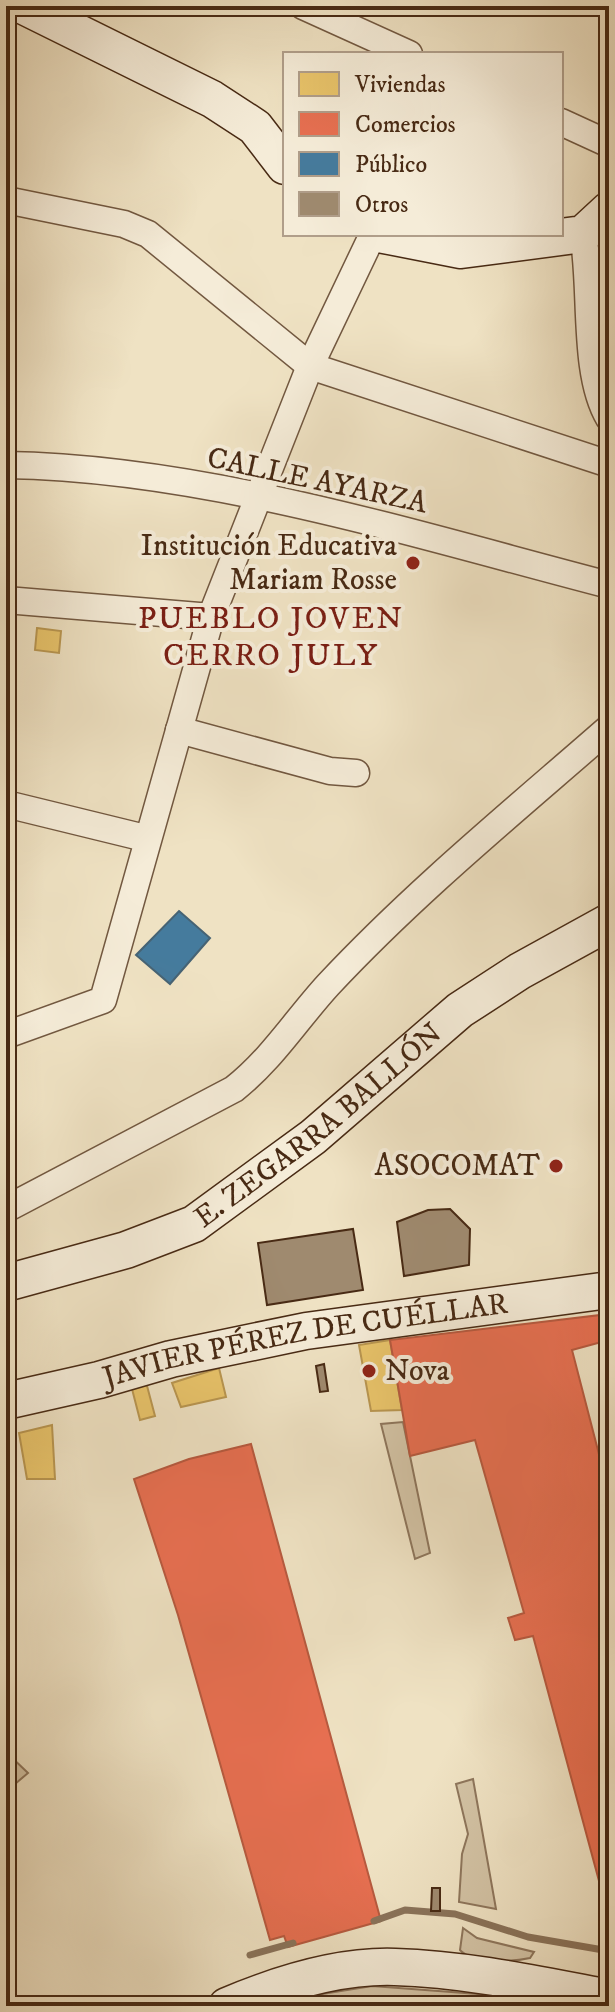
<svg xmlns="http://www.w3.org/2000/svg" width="615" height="2012" font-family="'IM FELL DW Pica',serif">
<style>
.green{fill:#d3c3a5;stroke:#8e765c;stroke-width:2}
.homes{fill:#e9c46a;stroke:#b99650;stroke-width:2}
.shops{fill:#e76f51;stroke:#b75a3f;stroke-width:2}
.public{fill:#457b9d;stroke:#466374;stroke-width:2}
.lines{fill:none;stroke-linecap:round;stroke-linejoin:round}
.stream{stroke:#8a735a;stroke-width:7}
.building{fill:#9f8a6f;stroke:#482a14;stroke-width:2}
.street-casing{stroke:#725840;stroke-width:29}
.secondary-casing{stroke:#482a14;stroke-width:39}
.street{stroke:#f5ecd8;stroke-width:26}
.secondary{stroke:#f5ecd8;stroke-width:36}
.poi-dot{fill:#8f2418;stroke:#f5ecd8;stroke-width:3}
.labels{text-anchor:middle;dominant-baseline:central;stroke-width:8;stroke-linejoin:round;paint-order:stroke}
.street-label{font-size:30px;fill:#482a14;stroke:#f5ecd8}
.poi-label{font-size:30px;fill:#482a14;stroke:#f5ecd8;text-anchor:end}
.neighbourhood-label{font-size:32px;letter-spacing:2px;fill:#7a1f14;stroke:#f5ecd8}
</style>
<rect width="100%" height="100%" fill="#efe2c3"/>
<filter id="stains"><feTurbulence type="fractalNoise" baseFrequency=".0025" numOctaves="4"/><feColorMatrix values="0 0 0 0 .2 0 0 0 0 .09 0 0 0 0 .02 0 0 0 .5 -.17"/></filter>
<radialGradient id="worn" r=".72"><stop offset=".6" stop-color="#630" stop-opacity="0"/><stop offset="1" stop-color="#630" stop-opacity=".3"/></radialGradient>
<!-- green -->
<g class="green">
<path d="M 403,1422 L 430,1553 L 415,1559 L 381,1424 Z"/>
<path d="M 6,1752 L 28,1773 L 15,1784 L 6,1778 Z"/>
<path d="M 473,1779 L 496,1909 L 459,1902 L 462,1854 L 468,1834 L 456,1784 Z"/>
<path d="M 463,1928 L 477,1938 L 534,1952 L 530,1958 C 512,1962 472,1964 460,1950 Z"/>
<path d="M 372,1986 L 491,1995 L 561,2006 L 378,2003 L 281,2006 L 316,1995 Z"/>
</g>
<!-- homes -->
<g class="homes">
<path d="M 37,628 L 61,631 L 59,653 L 35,650 Z"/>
<path d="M 390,1340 L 402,1410 L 371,1411 L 359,1345 Z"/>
<path d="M 219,1368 L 226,1397 L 181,1407 L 172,1383 Z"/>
<path d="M 146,1382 L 155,1416 L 140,1420 L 131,1385 Z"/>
<path d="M 52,1425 L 55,1479 L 27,1479 L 19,1433 Z"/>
</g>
<!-- shops -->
<g class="shops">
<path d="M 609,1314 L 609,1340 L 572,1350 L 609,1493 L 609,1918 L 533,1636 L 515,1640 L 508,1618 L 524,1613 L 475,1440 L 410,1456 L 390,1340 Z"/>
<path d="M 251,1444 L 381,1921 L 288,1947 L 284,1936 L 270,1940 L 178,1615 L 134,1479 L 189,1459 Z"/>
</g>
<!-- public -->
<path class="public" d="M 179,911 L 210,938 L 170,984 L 136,955 Z"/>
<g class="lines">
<!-- stream -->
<g class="stream">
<path d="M 374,1921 L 405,1910 L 455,1914 L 528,1937 L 609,1951"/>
<path d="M 250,1955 L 293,1943"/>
</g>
</g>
<!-- building -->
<g class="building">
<path d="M 450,1209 L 470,1229 L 469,1265 L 404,1276 L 397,1222 L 428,1210 Z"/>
<path d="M 353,1229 L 363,1290 L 267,1305 L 258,1243 Z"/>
<path d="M 324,1364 L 328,1391 L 320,1392 L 316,1366 Z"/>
<path d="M 432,1888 L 440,1888 L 440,1911 L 431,1911 Z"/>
</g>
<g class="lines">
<!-- street casing -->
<g class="street-casing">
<g id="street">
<path d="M 303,6 L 409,54"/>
<path d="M 561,122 L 609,144"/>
<path d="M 6,200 L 124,224 L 148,234 L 310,366 L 609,464"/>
<path d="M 583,234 C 593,288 582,373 609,418"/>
<path d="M 6,465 C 206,468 416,535 609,585"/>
<path d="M 6,600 L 211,617"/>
<path d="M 179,730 L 330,771 L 356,773"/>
<path d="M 6,804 L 145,838"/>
<path d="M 6,1035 L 103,1000 L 211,617 L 310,366 L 373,234"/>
<path d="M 6,1209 L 234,1089 C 272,1059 296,1020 328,985 C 415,892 514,811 609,728"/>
</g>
</g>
<!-- secondary casing -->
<g class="secondary-casing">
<g id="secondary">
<path d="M 24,6 L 212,99 L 255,127 L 285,166"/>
<path d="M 379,234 L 461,250 L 583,234 L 609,210"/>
<path id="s1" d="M 6,1283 L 126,1250 L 194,1224 L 313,1137 L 460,1010 L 520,971 L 609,922"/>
<path id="s2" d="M 6,1401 L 99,1380 L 171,1359 L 306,1331 L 609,1290"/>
<path d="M 227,2006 C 279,1984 338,1965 395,1967 C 466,1969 540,1985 609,1998"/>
</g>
</g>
<!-- street -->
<use href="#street" class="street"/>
<!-- secondary -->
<use href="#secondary" class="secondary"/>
</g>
<!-- markers -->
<g class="poi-dot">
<circle cx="413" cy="563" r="8"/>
<circle cx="556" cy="1166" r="8"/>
<circle cx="369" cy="1371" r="8"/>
</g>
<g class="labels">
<!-- street labels -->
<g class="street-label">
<text transform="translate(317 481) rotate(12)">CALLE AYARZA</text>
<text stroke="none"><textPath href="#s1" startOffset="356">E. ZEGARRA BALLÓN</textPath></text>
<text stroke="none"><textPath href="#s2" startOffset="306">JAVIER PÉREZ DE CUÉLLAR</textPath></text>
</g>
<!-- poi labels -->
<g class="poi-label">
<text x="397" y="546">Institución Educativa<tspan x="397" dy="34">Mariam Rosse</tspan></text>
<text x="540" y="1166">ASOCOMAT</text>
<text x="385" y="1371" text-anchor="start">Nova</text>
</g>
<!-- neighbourhood labels -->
<g class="neighbourhood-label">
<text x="271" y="619">PUEBLO JOVEN<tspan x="271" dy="37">CERRO JULY</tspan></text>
</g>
</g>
<!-- margin -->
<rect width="615" height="2012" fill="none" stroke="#efe2c3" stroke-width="32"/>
<rect x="8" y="8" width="599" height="1996" fill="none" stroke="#482a14" stroke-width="4"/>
<rect x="16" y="16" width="583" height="1980" fill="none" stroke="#482a14" stroke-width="2"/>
<!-- legend -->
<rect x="283" y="52" width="280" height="184" fill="#f5ecd8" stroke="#b09e8a" stroke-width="2"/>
<rect x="299" y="72" width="40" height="24" fill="#e9c46a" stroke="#b09e8a" stroke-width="2"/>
<text x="355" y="92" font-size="24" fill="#482a14">Viviendas</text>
<rect x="299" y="112" width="40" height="24" fill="#e76f51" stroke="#b09e8a" stroke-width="2"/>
<text x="355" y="132" font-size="24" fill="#482a14">Comercios</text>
<rect x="299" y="152" width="40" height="24" fill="#457b9d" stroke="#b09e8a" stroke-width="2"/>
<text x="355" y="172" font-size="24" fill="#482a14">Público</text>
<rect x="299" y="192" width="40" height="24" fill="#9f8a6f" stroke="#b09e8a" stroke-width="2"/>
<text x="355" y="212" font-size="24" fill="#482a14">Otros</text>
<rect width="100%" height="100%" filter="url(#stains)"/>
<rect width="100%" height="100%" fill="url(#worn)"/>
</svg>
